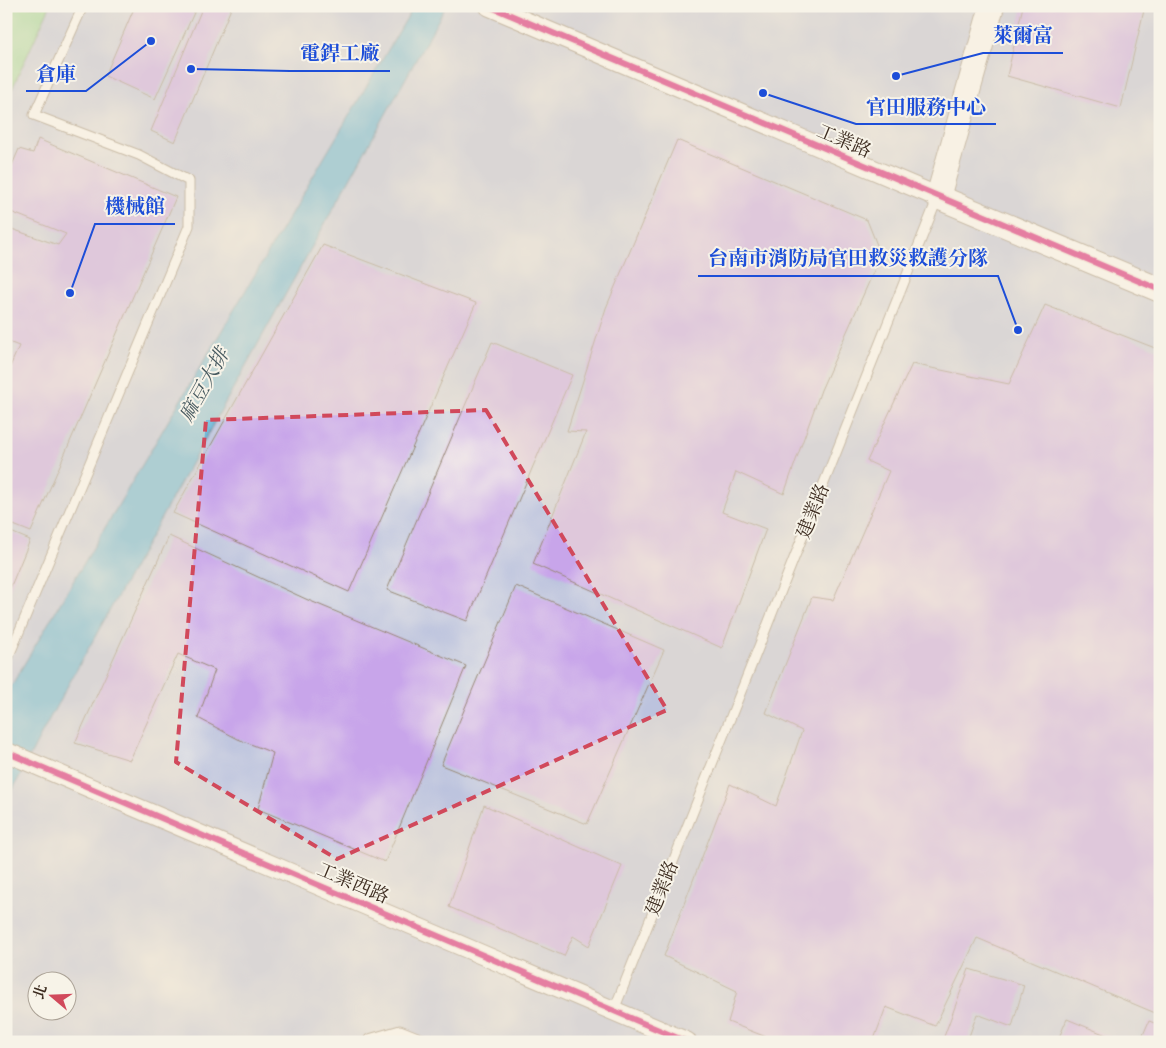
<svg xmlns="http://www.w3.org/2000/svg" width="1166" height="1048" font-family="Alegreya,'Noto Serif TC',serif">
<style>
.industrial{fill:#bcc3de;fill-rule:evenodd}
.green{fill:#91d690;stroke:#668057}
.water{fill:#5bb1d8;stroke:#4b6e7b}
.building{fill:#c8a5ea}
.lines{fill:none;stroke-linecap:round;stroke-linejoin:round}
.service-casing{stroke:#978876;stroke-width:11}
.minor-casing{stroke:#978876;stroke-width:21}
.tertiary-casing{stroke:#978876;stroke-width:26}
.service{stroke:#fff;stroke-width:9}
.minor{stroke:#fff;stroke-width:19}
.tertiary{stroke:#fff;stroke-width:24}
.cycleway-casing{stroke:#f7f3e8;stroke-width:9}
.cycleway{stroke:#d6006c;stroke-width:6}
.marked{fill:none;stroke:#d1495b;stroke-width:4;stroke-dasharray:10 6;stroke-linejoin:round}
.labels{text-anchor:middle;dominant-baseline:central;stroke-width:4;stroke-linejoin:round;paint-order:stroke}
.street-label{font-size:19px;fill:#3b2a1e;stroke:#f7f3e8}
.water-label{font-size:20px;font-style:italic;fill:#46595f;stroke:#f7f3e8}
.leader{fill:none;stroke:#1d4ed8;stroke-width:2}
.callout-dot{fill:#1d4ed8;stroke:#f7f3e8;stroke-width:2}
.callout-label{font-size:20px;text-anchor:middle;font-weight:bold;fill:#1d4ed8;stroke:#f7f3e8;stroke-width:4;stroke-linejoin:round;paint-order:stroke}
</style>
<rect width="100%" height="100%" fill="#f7f3e8"/>
<filter id="ink" filterUnits="userSpaceOnUse"><feTurbulence type="fractalNoise" baseFrequency=".02" numOctaves="2"/><feDisplacementMap in="SourceGraphic" scale="10" xChannelSelector="R" yChannelSelector="G"/><feConvolveMatrix kernelMatrix="1 2 1 2 8 2 1 2 1" color-interpolation-filters="sRGB"/></filter>
<filter id="wash" filterUnits="userSpaceOnUse"><feTurbulence type="fractalNoise" baseFrequency=".0096" numOctaves="4" result="noise"/><feDisplacementMap in="SourceGraphic" scale="20" xChannelSelector="R" yChannelSelector="G"/><feGaussianBlur stdDeviation="1.12" result="paint"/><feColorMatrix in="noise" values="0 0 0 0 0 0 0 0 0 0 0 0 0 0 0 0 0 1.4 0 .05"/><feComposite in="paint" operator="in"/></filter>
<g filter="url(#wash)">
<rect width="100%" height="100%" fill="#f3e6ce"/>
<!-- industrial -->
<path class="industrial" d="M 6,6 L 1160,6 L 1160,1042 L 6,1042 ZM 38,980 L 68,980 L 68,1010 L 38,1010 Z"/>
<!-- green -->
<path class="green" d="M 6,6 L 50,6 L 6,102 Z"/>
<!-- water -->
<path class="water" d="M 414,6 L 446,6 L 47,723 L 6,803 L 6,699 L 10,688 Z"/>
<g id="blocks">
<!-- building -->
<g class="building">
<path d="M 135,6 L 197,6 L 155,99 L 105,76 Z"/>
<path d="M 203,6 L 232,6 L 175,142 L 151,131 Z"/>
<path d="M 1023,6 L 1145,6 L 1121,108 L 1007,76 Z"/>
<path d="M 38,139 L 176,197 L 31,532 L 6,522 L 6,376 L 19,346 L 6,341 L 6,227 L 58,245 L 66,234 L 6,210 L 6,179 L 19,149 L 33,153 Z"/>
<path d="M 677,140 L 867,220 L 881,255 L 821,390 L 784,494 L 736,472 L 722,512 L 766,529 L 722,648 L 533,564 L 586,432 L 567,431 L 606,308 Z"/>
<path d="M 323,245 L 476,303 L 349,592 L 173,513 Z"/>
<path d="M 1045,305 L 1160,350 L 1160,1015 L 977,938 L 935,1026 L 886,1007 L 873,1042 L 779,1042 L 728,1022 L 737,991 L 664,956 L 730,784 L 776,806 L 802,731 L 766,713 L 812,597 L 833,600 L 889,471 L 867,461 L 912,364 L 1009,384 Z"/>
<path d="M 492,342 L 572,375 L 467,621 L 387,590 Z"/>
<path d="M 6,530 L 30,540 L 6,598 Z"/>
<path d="M 169,536 L 308,600 L 466,666 L 385,862 L 258,809 L 273,753 L 238,739 L 198,718 L 215,670 L 178,654 L 130,760 L 75,743 Z"/>
<path d="M 516,586 L 664,650 L 587,824 L 441,765 Z"/>
<path d="M 484,805 L 622,866 L 589,946 L 573,936 L 564,956 L 449,907 Z"/>
<path d="M 969,969 L 1024,985 L 1012,1027 L 977,1014 L 967,1042 L 942,1042 Z"/>
<path d="M 1067,1019 L 1123,1042 L 1057,1042 Z"/>
<path d="M 1149,1021 L 1160,1025 L 1160,1042 L 1140,1042 Z"/>
</g>
</g>
</g>
<g filter="url(#ink)">
<use href="#blocks" fill-opacity="0" stroke="#978876" stroke-width="1"/>
<g class="lines">
<!-- service casing -->
<g class="service-casing">
<g id="service">
<path d="M 6,663 L 189,226 L 189,181 L 139,155 L 34,115 L 83,6"/>
<path d="M 614,1010 L 938,197"/>
<path d="M 368,1042 L 369,1039 L 400,1030 L 430,1042"/>
</g>
</g>
<!-- minor casing -->
<g class="minor-casing">
<g id="minor">
<path d="M 489,6 L 938,197"/>
<path d="M 6,752 L 687,1042"/>
</g>
</g>
<!-- tertiary casing -->
<g class="tertiary-casing">
<path id="tertiary" d="M 992,6 L 938,197 L 1160,290"/>
</g>
<!-- service -->
<use href="#service" class="service"/>
<!-- minor -->
<use href="#minor" class="minor"/>
<!-- tertiary -->
<use href="#tertiary" class="tertiary"/>
<!-- cycleway casing -->
<g class="cycleway-casing">
<g id="cycleway">
<path d="M 489,6 L 1160,290"/>
<path d="M 6,752 L 687,1042"/>
</g>
</g>
<!-- cycleway -->
<use href="#cycleway" class="cycleway"/>
</g>
</g>
<!-- marked area -->
<path d="M0 0H1166V1048H0ZM 486,410 L 667,710 L 337,859 L 176,762 L 206,420 Z" fill="#f3e6ce" fill-opacity=".55" fill-rule="evenodd"/>
<path class="marked" d="M 486,410 L 667,710 L 337,859 L 176,762 L 206,420 Z"/>
<g class="labels">
<!-- street labels -->
<g class="street-label">
<text transform="translate(844 141) rotate(23)">工業路</text>
<text transform="translate(813 511) rotate(-68)">建業路</text>
<text transform="translate(353 883) rotate(23)">工業西路</text>
<text transform="translate(662 888) rotate(-68)">建業路</text>
</g>
<!-- water labels -->
<g class="water-label">
<text transform="translate(204 385) rotate(-61)">麻豆大排</text>
</g>
</g>
<!-- callouts -->
<path class="leader" d="M896 76L983 53H1063M191 69L290 71H390M151 41L86 91H26M763 93L856 124H996M70 293L95 224H175M1018 330L998 276H698"/>
<g class="callout-dot">
<circle cx="896" cy="76" r="5"/>
<circle cx="191" cy="69" r="5"/>
<circle cx="151" cy="41" r="5"/>
<circle cx="763" cy="93" r="5"/>
<circle cx="70" cy="293" r="5"/>
<circle cx="1018" cy="330" r="5"/>
</g>
<g class="callout-label">
<text x="1023" y="42">萊爾富</text>
<text x="340" y="60">電銲工廠</text>
<text x="56" y="81">倉庫</text>
<text x="926" y="114">官田服務中心</text>
<text x="135" y="213">機械館</text>
<text x="848" y="265">台南市消防局官田救災救護分隊</text>
</g>
<!-- margin -->
<rect width="1166" height="1048" fill="none" stroke="#f7f3e8" stroke-width="25"/>
<!-- north arrow -->
<g transform="translate(52 996) rotate(289)"><circle r="24" fill="#f7f3e8" stroke="#aca397"/>
<path d="M0-4L9 19L0 12L-9 19Z" fill="#d1495b"/>
<text y="-8" font-size="14" font-weight="bold" text-anchor="middle" fill="#3b2a1e">北</text>
</g>
</svg>
